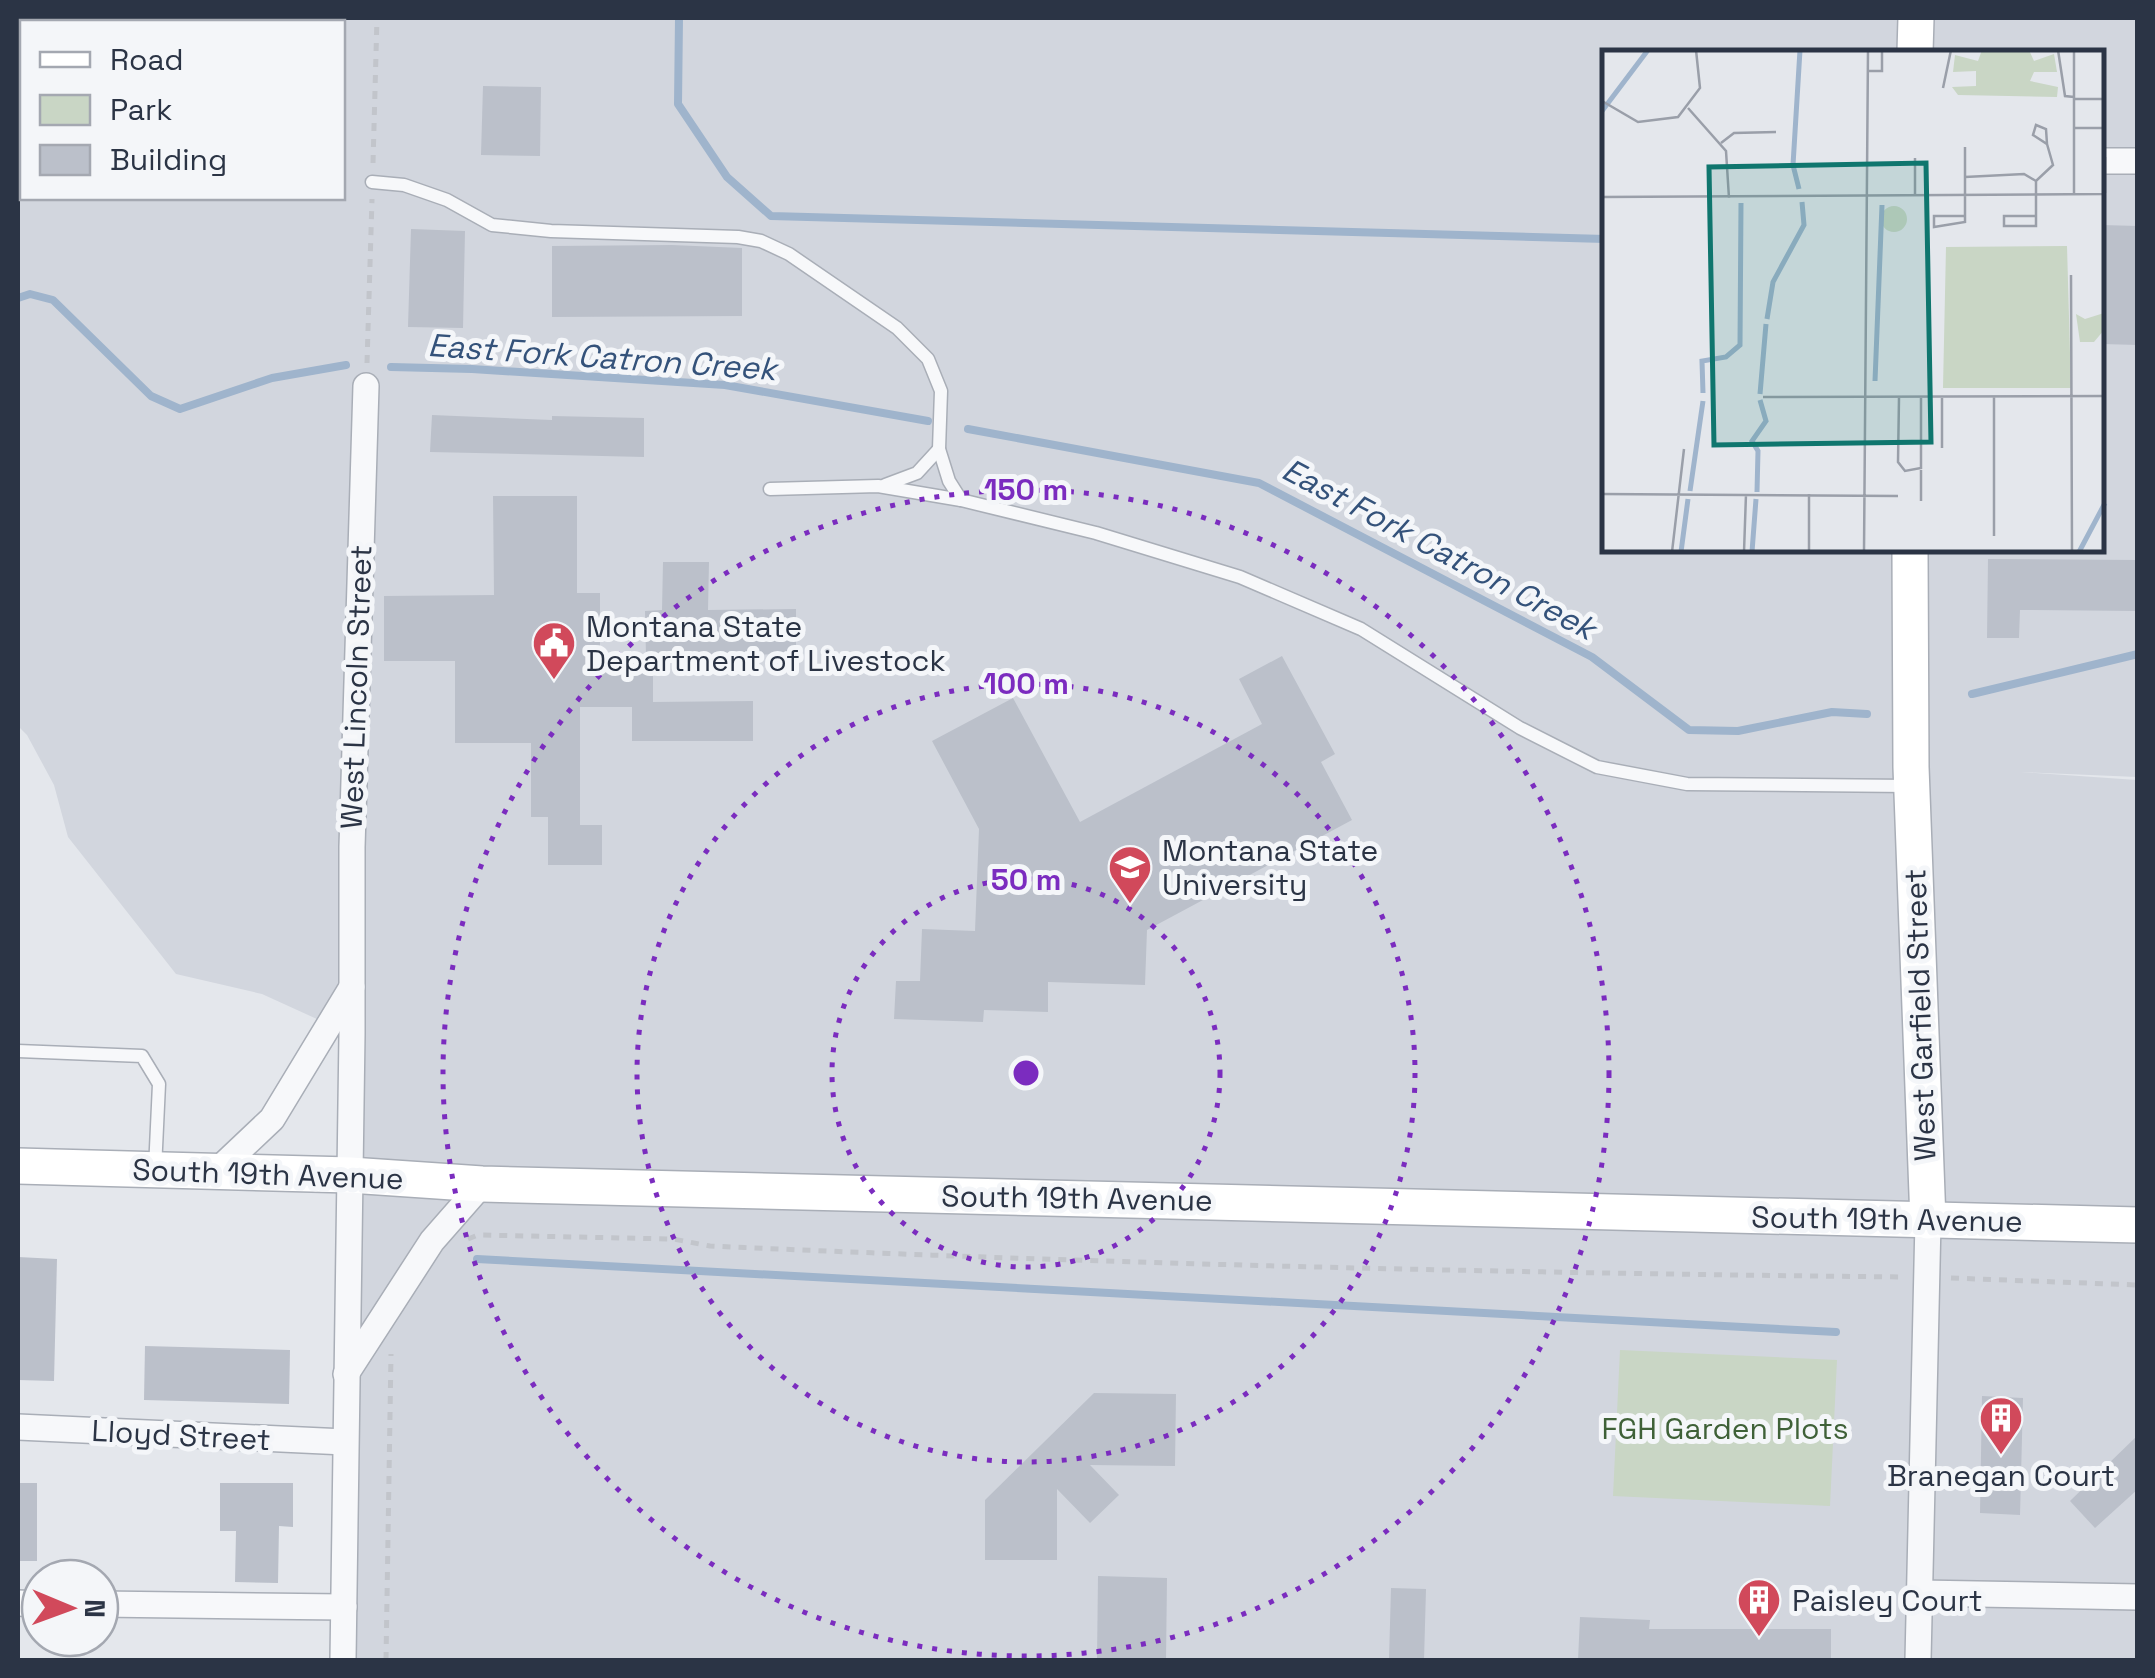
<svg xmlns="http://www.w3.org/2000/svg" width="2155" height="1678" font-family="'Space Grotesk',sans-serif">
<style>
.built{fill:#d2d6de;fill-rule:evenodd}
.green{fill:#c9d6c5}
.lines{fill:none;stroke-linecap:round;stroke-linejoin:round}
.stream{stroke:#9fb4cc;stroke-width:8}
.building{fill:#bbc0ca}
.lane-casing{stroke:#a9aeb7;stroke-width:15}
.street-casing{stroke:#a9aeb7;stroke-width:28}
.secondary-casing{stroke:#a9aeb7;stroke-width:38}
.path{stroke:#c2c5cb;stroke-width:5;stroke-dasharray:8 8;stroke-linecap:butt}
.lane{stroke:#f7f8fa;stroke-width:12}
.street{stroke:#f7f8fa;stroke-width:25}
.secondary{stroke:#fff;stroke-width:35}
.ring{fill:none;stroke:#7b2cbf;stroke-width:5;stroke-dasharray:5 10}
.labels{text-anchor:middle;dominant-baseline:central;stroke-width:10;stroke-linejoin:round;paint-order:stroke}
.poi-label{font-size:30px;fill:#2b3445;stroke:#f4f6f9;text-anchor:start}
.street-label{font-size:30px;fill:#2b3445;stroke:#f4f6f9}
.park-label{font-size:30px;fill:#3f6138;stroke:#f4f6f9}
.water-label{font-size:32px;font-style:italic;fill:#34527a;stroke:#f4f6f9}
.inset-river{fill:none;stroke:#9fb4cc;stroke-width:5}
.inset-road{fill:none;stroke:#9a9fa9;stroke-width:2.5}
.view{fill:#0f766e;fill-opacity:0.15;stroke:#0f766e;stroke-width:5}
.inset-edge{fill:none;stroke:#2b3445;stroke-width:5}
.centre{fill:#7b2cbf;stroke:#f4f6f9;stroke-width:5}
.ring-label{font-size:30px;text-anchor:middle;font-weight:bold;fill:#7b2cbf;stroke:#f4f6f9;stroke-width:10;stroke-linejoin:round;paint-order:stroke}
</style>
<rect width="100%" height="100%" fill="#e4e7ec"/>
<!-- built -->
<path class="built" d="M 18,18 L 1912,18 L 1912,52 L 1605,52 L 1605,550 L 2102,550 L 2102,52 L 1923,52 L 1923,18 L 2137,18 L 2137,777 L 2020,772 L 2137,780 L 2137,1660 L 344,1660 L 352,1035 L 262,994 L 176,974 L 68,837 L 54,785 L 27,735 L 18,726 ZM 22,22 L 342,22 L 342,198 L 22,198 Z"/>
<!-- green -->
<path class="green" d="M 1620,1350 L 1837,1360 L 1830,1506 L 1613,1496 Z"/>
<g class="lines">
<!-- stream -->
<g class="stream">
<path d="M 679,18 L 678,104 L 727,177 L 771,216 L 1605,239"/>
<path d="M 18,298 L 30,294 L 53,300 L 151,396 L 180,409 L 272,378 L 346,365"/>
<path d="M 391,367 L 472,369 L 725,385 L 928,421"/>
<path d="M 968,429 L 1259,483 L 1592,657 L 1689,730 L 1738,731 L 1832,712 L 1867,714"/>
<path d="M 1972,694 L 2138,654"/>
<path d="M 477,1259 L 1836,1332"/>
</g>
</g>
<!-- building -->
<g class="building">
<path d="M 483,86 L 541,87 L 540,156 L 481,155 Z"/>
<path d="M 2102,225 L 2138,226 L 2138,345 L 2102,344 Z"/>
<path d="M 411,229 L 465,231 L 463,328 L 408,327 Z"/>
<path d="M 672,245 L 742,248 L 742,316 L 552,317 L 552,246 Z"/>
<path d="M 432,415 L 552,420 L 552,416 L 644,418 L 644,457 L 430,452 Z"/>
<path d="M 493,496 L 577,496 L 577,593 L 600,593 L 600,660 L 653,660 L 653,702 L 753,701 L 753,741 L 632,741 L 632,707 L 580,707 L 580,825 L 602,825 L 602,865 L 548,865 L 548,817 L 531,817 L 531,743 L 455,743 L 455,661 L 384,661 L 384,596 L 494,595 Z"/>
<path d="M 1988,559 L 2138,560 L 2138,611 L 2020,610 L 2019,638 L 1987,638 Z"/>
<path d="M 663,562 L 709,562 L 708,610 L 796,609 L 796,654 L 646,656 L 645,611 L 662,610 Z"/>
<path d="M 1282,656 L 1335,754 L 1321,762 L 1352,820 L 1147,930 L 1145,985 L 1048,982 L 1048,1012 L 984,1010 L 983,1022 L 894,1019 L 896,981 L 920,981 L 922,929 L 975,931 L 979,829 L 932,741 L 1013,698 L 1080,822 L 1262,724 L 1239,679 Z"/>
<path d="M 18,1257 L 57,1259 L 54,1381 L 18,1380 Z"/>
<path d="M 145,1346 L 290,1350 L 289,1404 L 144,1400 Z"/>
<path d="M 1094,1393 L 1176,1394 L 1175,1466 L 1090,1465 L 1119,1495 L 1090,1523 L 1057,1489 L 1057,1560 L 985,1560 L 985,1500 Z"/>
<path d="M 1982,1396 L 2023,1398 L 2020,1515 L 1980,1513 Z"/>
<path d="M 2138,1435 L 2138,1489 L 2095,1528 L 2070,1501 Z"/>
<rect x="18" y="1483" width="19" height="78"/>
<path d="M 220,1483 L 293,1483 L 293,1527 L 279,1526 L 278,1583 L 235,1582 L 236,1531 L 220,1531 Z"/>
<path d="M 1098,1576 L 1167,1578 L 1166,1660 L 1097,1660 Z"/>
<path d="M 1391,1588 L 1426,1589 L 1424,1660 L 1389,1660 Z"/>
<path d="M 1580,1617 L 1650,1620 L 1649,1629 L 1831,1629 L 1831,1660 L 1578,1660 Z"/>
</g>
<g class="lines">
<!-- lane casing -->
<g class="lane-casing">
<g id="lane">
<path d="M 372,182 L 404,185 L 447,200 L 492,225 L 551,231 L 738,237 L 761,241 L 789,254 L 897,328 L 928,359 L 941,391 L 939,449 L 949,481 L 961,500"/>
<path d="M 885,485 L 917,473 L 939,449"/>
<path d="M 770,489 L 878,486 L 961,500 L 1096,533 L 1240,577 L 1361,629 L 1520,728 L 1597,767 L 1687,784 L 1909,786"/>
<path d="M 18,1051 L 142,1056 L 159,1084 L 155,1169"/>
</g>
</g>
<!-- street casing -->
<g class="street-casing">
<g id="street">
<path d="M 2102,161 L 2138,161"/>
<path d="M 217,1171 L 272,1119 L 352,987"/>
<path d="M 346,1374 L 432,1241 L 482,1184"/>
<path d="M 18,1427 L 345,1442"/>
<path d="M 1920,1593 L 2138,1597"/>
<path d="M 18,1603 L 40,1604"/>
<path d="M 100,1604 L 344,1607"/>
<path d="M 343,1660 L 352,1034 L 352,847 L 366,386"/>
<path d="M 1918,1660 L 1928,1221"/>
</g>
</g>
<!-- secondary casing -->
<g class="secondary-casing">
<g id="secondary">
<path d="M 1915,52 L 1916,18"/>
<path d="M 1910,550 L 1911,767 L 1928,1221"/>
<path d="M 18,1166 L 350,1175 L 482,1184 L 2138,1225"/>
</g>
</g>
<!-- path -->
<g class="path">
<path d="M 373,163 L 377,18"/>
<path d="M 367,363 L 372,199"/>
<path d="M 468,1239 L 478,1235 L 673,1239 L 710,1246 C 1108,1264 1506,1273 1905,1277"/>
<path d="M 1951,1278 L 2138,1285"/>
<path d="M 386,1660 L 391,1354"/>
</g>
<!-- lane -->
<use href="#lane" class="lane"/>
<!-- street -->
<use href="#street" class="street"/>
<!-- secondary -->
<use href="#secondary" class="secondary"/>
</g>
<!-- distance rings -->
<g class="ring">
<circle cx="1026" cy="1073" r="194"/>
<circle cx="1026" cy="1073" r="389"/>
<circle cx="1026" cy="1073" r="583"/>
</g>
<!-- icons -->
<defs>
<g id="civic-pin" transform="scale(2.25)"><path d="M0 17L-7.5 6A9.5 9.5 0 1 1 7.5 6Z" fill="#d1495b" stroke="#f4f6f9"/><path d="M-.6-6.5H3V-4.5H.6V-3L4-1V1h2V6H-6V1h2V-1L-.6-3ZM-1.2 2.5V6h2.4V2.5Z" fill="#fff"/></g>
<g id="university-pin" transform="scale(2.25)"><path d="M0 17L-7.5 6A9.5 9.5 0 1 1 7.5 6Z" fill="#d1495b" stroke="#f4f6f9"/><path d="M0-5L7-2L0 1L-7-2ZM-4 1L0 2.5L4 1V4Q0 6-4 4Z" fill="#fff"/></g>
<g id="building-pin" transform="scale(2.25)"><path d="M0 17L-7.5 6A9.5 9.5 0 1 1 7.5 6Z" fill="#d1495b" stroke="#f4f6f9"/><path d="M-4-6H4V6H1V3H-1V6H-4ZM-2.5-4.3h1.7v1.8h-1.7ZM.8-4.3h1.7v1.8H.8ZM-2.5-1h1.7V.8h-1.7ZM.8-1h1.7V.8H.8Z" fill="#fff"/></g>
</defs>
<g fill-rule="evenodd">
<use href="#civic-pin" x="554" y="643"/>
<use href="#university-pin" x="1130" y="867"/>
<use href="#building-pin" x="2001" y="1418"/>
<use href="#building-pin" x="1759" y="1600"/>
</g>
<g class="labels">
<!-- poi labels -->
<g class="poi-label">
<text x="586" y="626">Montana State<tspan x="586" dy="34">Department of Livestock</tspan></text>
<text x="1162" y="850">Montana State<tspan x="1162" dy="34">University</tspan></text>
<text x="2001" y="1475" text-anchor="middle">Branegan Court</text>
<text x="1792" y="1600">Paisley Court</text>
</g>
<!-- street labels -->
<g class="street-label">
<text transform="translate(356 687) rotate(-88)">West Lincoln Street</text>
<text transform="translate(1920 1015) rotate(-92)">West Garfield Street</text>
<text transform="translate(268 1174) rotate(2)">South 19th Avenue</text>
<text transform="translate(1077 1198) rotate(1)">South 19th Avenue</text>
<text transform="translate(1887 1219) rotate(1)">South 19th Avenue</text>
<text transform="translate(181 1435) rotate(3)">Lloyd Street</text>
</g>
<!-- park labels -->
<g class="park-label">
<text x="1725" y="1428">FGH Garden Plots</text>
</g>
<!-- water labels -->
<g class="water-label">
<text transform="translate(602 357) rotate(4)">East Fork Catron Creek</text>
<text transform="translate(1439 549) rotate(28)">East Fork Catron Creek</text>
</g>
</g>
<!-- overview -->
<g transform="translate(1602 50)">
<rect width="502" height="502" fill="#e4e7ec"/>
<path d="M 380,0 L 427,0 L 432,11 L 452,4 L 455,22 L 432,22 L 428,31 L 456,37 L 455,47 L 356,45 L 350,37 L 374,36 L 374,21 L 351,22 L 353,5 L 376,11 ZM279 169a13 13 0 1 1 26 0a13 13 0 1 1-26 0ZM 465,196 L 469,338 L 341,338 L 344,197 ZM 502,263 L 502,280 L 492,292 L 478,292 L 474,264 L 483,269 Z" fill="#c9d6c5"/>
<path class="inset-river" d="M 0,61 L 46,0M 197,139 L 191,115 L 198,0M 165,269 L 171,232 L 202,175 L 200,152M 273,331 L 280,155M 101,343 L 100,311 L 124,307 L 138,295 L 139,153M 158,344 L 164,274M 88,441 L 101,351M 155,442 L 156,401 L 150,391 L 164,371 L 158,350M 79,502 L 86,449M 150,502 L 154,449M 477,502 L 503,453"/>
<path class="inset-road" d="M 456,0 L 463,46 L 472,47M 472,0 L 472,144M 266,21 L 280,21 L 280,0M 341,38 L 349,0M 472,49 L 503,49M 0,51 L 36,72 L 76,67 L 98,38 L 94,0M 86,58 L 124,101 L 127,148M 434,75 L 444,79 L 445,94 L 431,85 ZM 472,78 L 503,78M 119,93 L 132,83 L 174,82M 363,97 L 363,166M 503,107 L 503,143M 363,127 L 422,124 L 434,131 L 451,115 L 445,94M 434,131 L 434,176 L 402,176 L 402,166 L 434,166M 313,144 L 313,108M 0,147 L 503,144M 332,166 L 363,166 L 363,172 L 332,177 ZM 469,225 L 470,502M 161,347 L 503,346M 392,347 L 392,486M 297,348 L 296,412 L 303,421 L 319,418 L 319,348M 340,398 L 340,347M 0,444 L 296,446M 207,444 L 207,502M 319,451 L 319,420M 70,502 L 82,399M 142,502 L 144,444M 262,502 L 266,0"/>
<path class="view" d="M 324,113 L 329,392 L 112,395 L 107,117 Z"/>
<rect width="502" height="502" class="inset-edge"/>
</g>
<circle cx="1026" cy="1073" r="15" class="centre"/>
<g class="ring-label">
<text x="1026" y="500">150 m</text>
<text x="1026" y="694">100 m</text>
<text x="1026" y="890">50 m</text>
</g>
<!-- border -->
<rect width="2155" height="1678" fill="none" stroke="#2b3445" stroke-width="40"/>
<!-- legend -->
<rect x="20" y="20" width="325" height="180" fill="#f4f6f9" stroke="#a4a8b1" stroke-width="2.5"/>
<rect x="40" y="52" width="50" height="15" fill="#ffffff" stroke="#a4a8b1" stroke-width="2.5"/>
<text x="110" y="70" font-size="30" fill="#2b3445">Road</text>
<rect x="40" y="95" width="50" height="30" fill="#c9d6c5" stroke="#a4a8b1" stroke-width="2.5"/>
<text x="110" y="120" font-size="30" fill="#2b3445">Park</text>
<rect x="40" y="145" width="50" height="30" fill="#bbc0ca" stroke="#a4a8b1" stroke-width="2.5"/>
<text x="110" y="170" font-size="30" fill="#2b3445">Building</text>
<!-- north arrow -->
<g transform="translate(70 1608) rotate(91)"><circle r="48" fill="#f4f6f9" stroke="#a4a8b1" stroke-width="2.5"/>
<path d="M0-8L18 38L0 25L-18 38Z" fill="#d1495b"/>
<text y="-15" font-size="28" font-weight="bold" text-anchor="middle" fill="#2b3445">N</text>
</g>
</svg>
